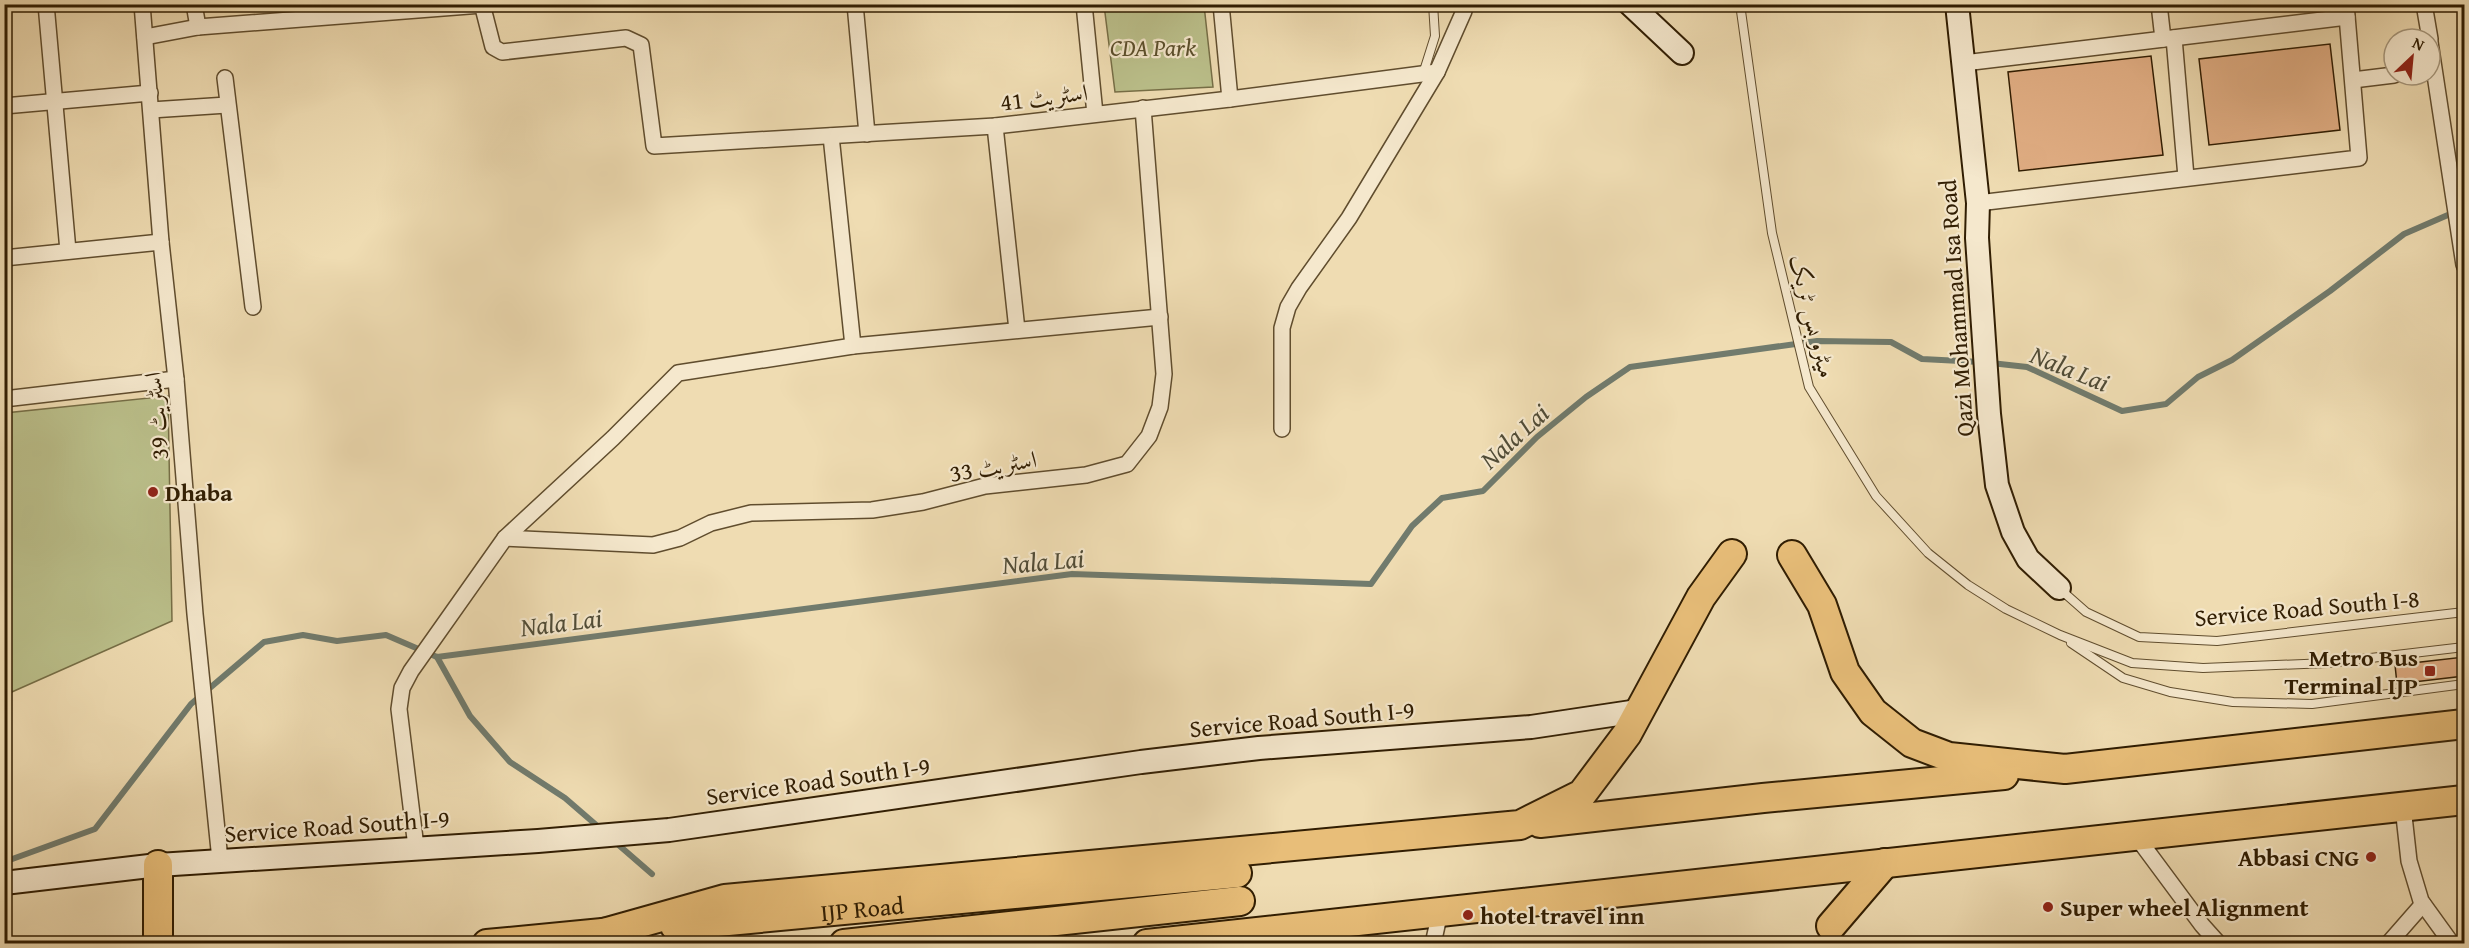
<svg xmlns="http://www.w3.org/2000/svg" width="2469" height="948" font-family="'Gentium Book Plus',Amiri,serif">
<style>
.green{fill:#bbc08b;stroke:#766e46;stroke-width:1.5}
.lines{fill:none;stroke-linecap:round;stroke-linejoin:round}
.stream{stroke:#717b6d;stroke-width:6}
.building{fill:#e2af85;stroke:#301d02;stroke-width:1.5}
.lane-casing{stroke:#604d2e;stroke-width:10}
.street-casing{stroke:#604d2e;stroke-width:18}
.secondary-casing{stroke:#301d02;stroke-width:26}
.highway-casing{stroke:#301d02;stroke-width:32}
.lane{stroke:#f5e8cd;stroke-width:8}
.street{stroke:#f5e8cd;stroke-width:15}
.secondary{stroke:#f5e8cd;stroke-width:22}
.highway{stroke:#e8be79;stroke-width:28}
.poi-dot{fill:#8f2418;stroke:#f5e8cd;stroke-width:2}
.labels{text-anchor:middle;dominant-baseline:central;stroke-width:4.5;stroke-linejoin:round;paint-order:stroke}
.park-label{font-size:24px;font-style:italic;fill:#5a4e2b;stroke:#f5e8cd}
.street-label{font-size:24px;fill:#301d02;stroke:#f5e8cd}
.poi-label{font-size:24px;font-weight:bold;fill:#301d02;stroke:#f5e8cd;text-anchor:start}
.water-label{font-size:26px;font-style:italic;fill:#504c37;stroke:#f5e8cd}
</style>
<rect width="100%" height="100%" fill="#efdcb2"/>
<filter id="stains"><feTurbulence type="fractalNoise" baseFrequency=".00333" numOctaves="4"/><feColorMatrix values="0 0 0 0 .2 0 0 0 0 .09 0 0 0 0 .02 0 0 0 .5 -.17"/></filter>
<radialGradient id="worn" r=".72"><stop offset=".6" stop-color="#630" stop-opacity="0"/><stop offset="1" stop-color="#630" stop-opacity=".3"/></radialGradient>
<!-- green -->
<g class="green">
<path d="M 1104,5 L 1204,5 L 1213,87 L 1115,92 Z"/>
<path d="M 168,396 L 172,621 L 5,695 L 5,413 Z"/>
</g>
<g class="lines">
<!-- stream -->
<g class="stream">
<path d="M 1991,363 L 2027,367 L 2122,411 L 2166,404 L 2198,377 L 2232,360 L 2330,291 L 2404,234 L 2464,208"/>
<path d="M 437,657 L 470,716 L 510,762 L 565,798 L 602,830"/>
<path d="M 614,841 L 652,874"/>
<path d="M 4,862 L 95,829 L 191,704 L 264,642 L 303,635 L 337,641 L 386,635 L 437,657 L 1072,574 L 1371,584 L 1412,526 L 1442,498 L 1483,491 L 1537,437 L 1586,397 L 1630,367 L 1817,341 L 1891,342 L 1922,359 L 1980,362"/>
</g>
</g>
<!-- building -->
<g class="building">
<path d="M 2330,44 L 2340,130 L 2209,145 L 2199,59 Z"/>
<path d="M 2151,56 L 2163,155 L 2019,171 L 2008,72 Z"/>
<path d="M 2464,657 L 2464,676 L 2397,684 L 2395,665 Z"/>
</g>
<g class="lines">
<!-- lane casing -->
<g class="lane-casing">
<g id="lane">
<path d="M 1740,4 L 1772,233 L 1809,387 L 1876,496 L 1928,553 L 1968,585 L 2006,609 L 2060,635 L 2132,663 L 2203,668 L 2328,663 L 2464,647"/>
<path d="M 1423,74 L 1435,36 L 1433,4"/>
<path d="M 2061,590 L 2086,612 L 2139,637 L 2217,641 L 2464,612"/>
<path d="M 2071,643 L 2123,678 L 2170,692 L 2233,702 L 2312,704 L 2464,684"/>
</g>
</g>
<!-- street casing -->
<g class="street-casing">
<g id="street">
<path d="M 46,4 L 68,251"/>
<path d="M 142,4 L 161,242 L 176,379 L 195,614 L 220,860"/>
<path d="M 194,4 L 198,27"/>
<path d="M 482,4 L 493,47 L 502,52 L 626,38 L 641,45 L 654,146 L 995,126 L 1230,99 L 1437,72"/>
<path d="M 855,4 L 867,134"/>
<path d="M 1084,4 L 1095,114"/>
<path d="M 1221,4 L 1230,99"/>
<path d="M 2159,4 L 2163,39"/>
<path d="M 2424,4 L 2430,39"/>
<path d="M 145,37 L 198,27 L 482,5"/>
<path d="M 2174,38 L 2186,177"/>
<path d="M 2430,42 L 2464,265"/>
<path d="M 1964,63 L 2347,17"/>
<path d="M 225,78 L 253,307"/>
<path d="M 2353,80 L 2394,75"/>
<path d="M 4,106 L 150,93"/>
<path d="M 151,110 L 227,105"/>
<path d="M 995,126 L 1017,330"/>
<path d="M 831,136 L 853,346"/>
<path d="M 1978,203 L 2359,158 L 2346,4"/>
<path d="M 4,258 L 161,242"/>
<path d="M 4,399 L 176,379"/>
<path d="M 1282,429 L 1282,328 L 1288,307 L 1299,288 L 1349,218 L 1437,72 L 1464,11 L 1464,4"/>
<path d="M 505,538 L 653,545 L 680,538 L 711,523 L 751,513 L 872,510 L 923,502 L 985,486 L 1086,475 L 1127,464 L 1149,436 L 1160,407 L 1164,374 L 1143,108"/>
<path d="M 2403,807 L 2409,861 L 2421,901 L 2452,944"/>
<path d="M 2136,836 L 2202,925 L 2219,944"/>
<path d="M 416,847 L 399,709 L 402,688 L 411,671 L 505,538 L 613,438 L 678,373 L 853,346 L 1160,317"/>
<path d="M 1433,944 L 1440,912"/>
<path d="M 2388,944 L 2423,904"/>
</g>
</g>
<!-- secondary casing -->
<g class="secondary-casing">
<g id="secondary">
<path d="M 1630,4 L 1682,53"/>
<path d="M 1957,4 L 1978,203 L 1977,238 L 1989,414 L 1997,485 L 2013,532 L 2028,559 L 2059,588"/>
<path d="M 4,883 L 158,865 L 538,841 L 669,830 L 1141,762 L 1259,748 L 1531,727 L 1638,711"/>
</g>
</g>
<!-- highway casing -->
<g class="highway-casing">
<g id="highway">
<path d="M 1792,555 L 1822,605 L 1845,672 L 1873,712 L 1912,743 L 1949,757 L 2065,769 L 2464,724"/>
<path d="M 1540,823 L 1763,798 L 2004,775"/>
<path id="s1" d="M 675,926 L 1237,873"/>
<path d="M 1831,926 L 1885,863"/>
<path d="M 604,933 L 725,899 L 1520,825 L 1582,794 L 1627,734 L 1701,597 L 1732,554"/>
<path d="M 158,944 L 158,865"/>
<path d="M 487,944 L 623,931"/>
<path d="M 844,944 L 1240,901"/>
<path d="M 1147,944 L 2464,800"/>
</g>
</g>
<!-- lane -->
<use href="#lane" class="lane"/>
<!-- street -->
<use href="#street" class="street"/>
<!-- secondary -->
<use href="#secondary" class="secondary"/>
<!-- highway -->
<use href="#highway" class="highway"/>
</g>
<!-- markers -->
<g class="poi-dot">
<circle cx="153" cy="492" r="6"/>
<rect x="2424" y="665" width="12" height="12" rx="3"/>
<circle cx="2371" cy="857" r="6"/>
<circle cx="2048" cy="907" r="6"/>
<circle cx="1468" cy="915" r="6"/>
</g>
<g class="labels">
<!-- park labels -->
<g class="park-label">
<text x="1153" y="47">CDA Park</text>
</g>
<!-- street labels -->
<g class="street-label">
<text transform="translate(1044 97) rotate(-7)">اسٹریٹ 41</text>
<text transform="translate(1956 308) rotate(-94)">Qazi Mohammad Isa Road</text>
<text transform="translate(1813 316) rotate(76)">میٹرو بس ٹریک</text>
<text transform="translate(156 416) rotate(-95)">اسٹریٹ 39</text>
<text transform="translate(993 466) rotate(-10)">اسٹریٹ 33</text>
<text transform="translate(2307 608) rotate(-5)">Service Road South I-8</text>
<text transform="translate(1302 719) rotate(-5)">Service Road South I-9</text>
<text transform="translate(818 781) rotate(-8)">Service Road South I-9</text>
<text transform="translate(337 826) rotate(-4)">Service Road South I-9</text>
<text stroke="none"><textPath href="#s1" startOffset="188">IJP Road</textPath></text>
</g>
<!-- poi labels -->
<g class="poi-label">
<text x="165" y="492">Dhaba</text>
<text x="2418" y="657" text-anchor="end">Metro Bus<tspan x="2418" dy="28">Terminal IJP</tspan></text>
<text x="2359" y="857" text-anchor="end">Abbasi CNG</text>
<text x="2060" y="907">Super wheel Alignment</text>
<text x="1480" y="915">hotel travel inn</text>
</g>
<!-- water labels -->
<g class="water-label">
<text transform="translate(2070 368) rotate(22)">Nala Lai</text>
<text transform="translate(1514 436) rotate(-42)">Nala Lai</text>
<text transform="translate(1043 561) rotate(-5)">Nala Lai</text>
<text transform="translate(561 622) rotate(-7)">Nala Lai</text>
</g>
</g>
<!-- margin -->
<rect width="2469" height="948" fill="none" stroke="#efdcb2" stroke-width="24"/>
<rect x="6" y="6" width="2457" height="936" fill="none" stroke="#301d02" stroke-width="3"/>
<rect x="12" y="12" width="2445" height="924" fill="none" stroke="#301d02" stroke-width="1.5"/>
<!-- north arrow -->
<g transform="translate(2412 57) rotate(26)"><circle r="28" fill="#f5e8cd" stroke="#a6977c" stroke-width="1.5"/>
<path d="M0-4.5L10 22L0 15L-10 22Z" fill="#8f2418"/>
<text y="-9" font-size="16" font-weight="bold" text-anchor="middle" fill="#301d02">N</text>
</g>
<rect width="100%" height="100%" filter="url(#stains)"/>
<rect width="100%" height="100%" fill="url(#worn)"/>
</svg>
